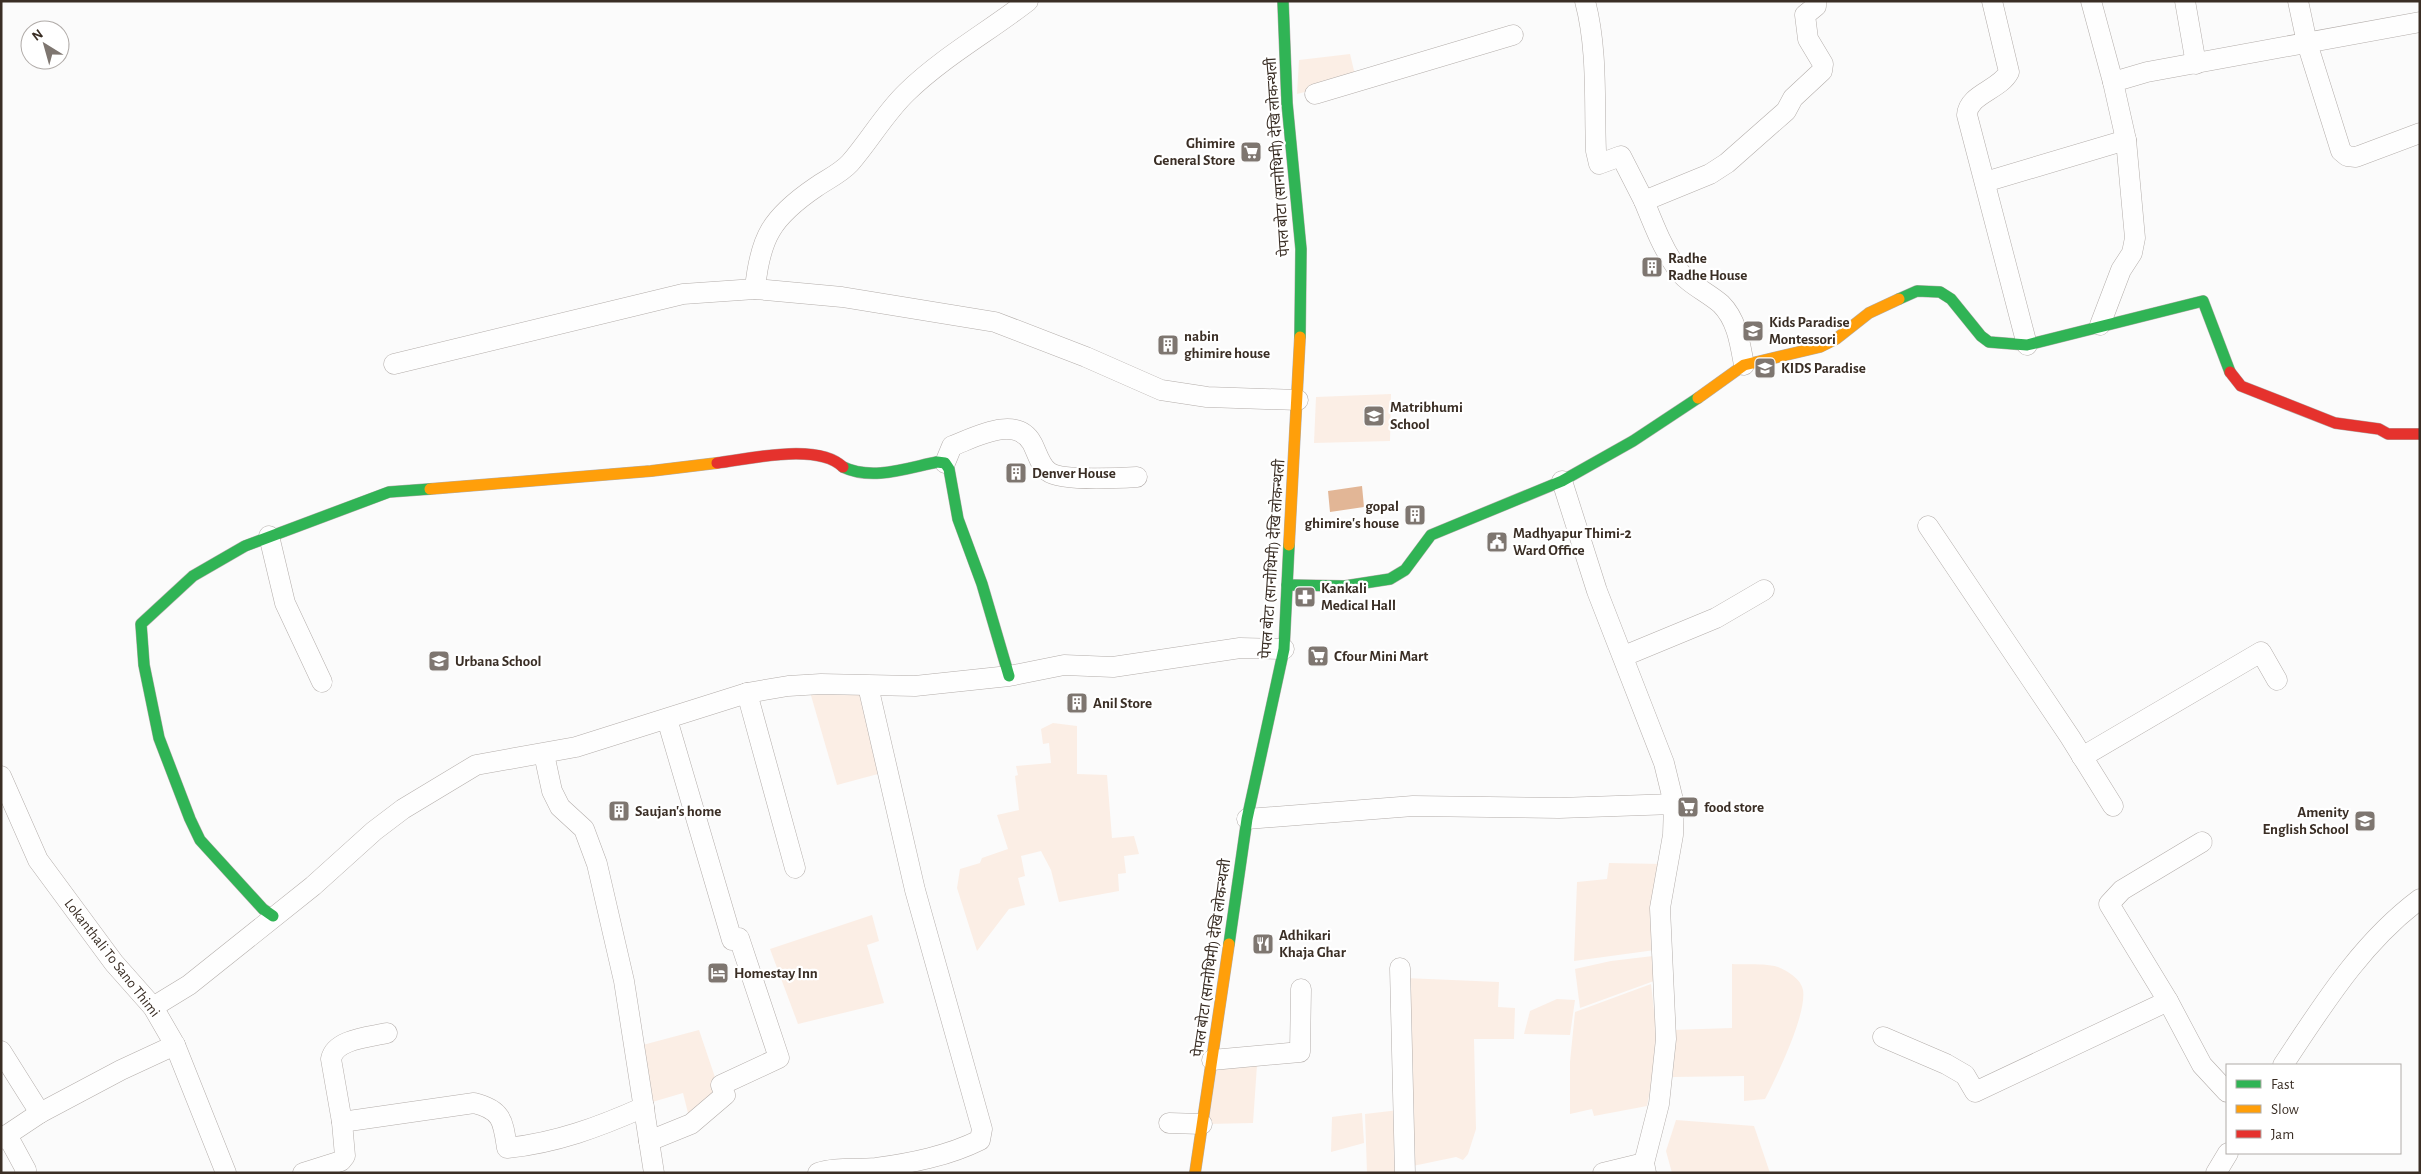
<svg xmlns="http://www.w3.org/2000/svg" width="2421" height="1174" font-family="'Alegreya Sans','Noto Sans Devanagari',sans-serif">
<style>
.green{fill:#fbeee5}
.water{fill:#e2b696}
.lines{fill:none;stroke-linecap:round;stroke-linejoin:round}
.street-casing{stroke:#b3adaa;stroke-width:21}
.fast-casing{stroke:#b3adaa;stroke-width:12}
.slow-casing{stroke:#b3adaa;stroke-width:12}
.jam-casing{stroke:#b3adaa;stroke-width:12}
.street{stroke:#fefefe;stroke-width:20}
.fast{stroke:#30b455;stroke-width:11}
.slow{stroke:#ff9f0a;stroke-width:11}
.jam{stroke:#e5322d;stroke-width:11}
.labels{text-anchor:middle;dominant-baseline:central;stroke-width:4.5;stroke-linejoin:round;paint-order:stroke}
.poi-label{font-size:15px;font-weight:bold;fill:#3a2e25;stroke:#fff;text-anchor:start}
.street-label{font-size:15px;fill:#3a2e25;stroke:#fff}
</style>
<rect width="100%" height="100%" fill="#fbfbfb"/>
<!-- green -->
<g class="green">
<path d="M 1350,54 L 1356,79 L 1297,94 L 1299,60 Z"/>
<path d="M 1391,394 L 1390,441 L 1314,443 L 1316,397 Z"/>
<path d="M 810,692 L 860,695 L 878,774 L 837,785 Z"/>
<path d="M 1053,723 L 1077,726 L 1077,774 L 1107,775 L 1112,838 L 1134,836 L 1139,854 L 1124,856 L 1126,873 L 1118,874 L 1119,891 L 1059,902 L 1051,870 L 1041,851 L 1021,856 L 1025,876 L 1018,878 L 1025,905 L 1009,909 L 977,951 L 957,888 L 960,869 L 980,863 L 982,858 L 1008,849 L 997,815 L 1019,810 L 1015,776 L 1018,775 L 1016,766 L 1051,763 L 1049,743 L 1043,744 L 1041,729 Z"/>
<path d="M 1609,863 L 1663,864 L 1655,950 L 1574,961 L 1577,882 L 1607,879 Z"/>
<path d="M 872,915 L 879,941 L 867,945 L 884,1003 L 798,1024 L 770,949 Z"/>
<path d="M 1653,956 L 1654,981 L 1580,1008 L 1575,969 L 1611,961 Z"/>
<path d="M 1732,964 C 1746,965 1765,963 1778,967 C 1788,971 1801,979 1803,990 C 1807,1014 1777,1076 1765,1099 L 1744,1101 L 1744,1076 L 1673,1077 L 1672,1030 L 1732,1028 Z"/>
<path d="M 1405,978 L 1499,982 L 1498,1007 L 1515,1008 L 1514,1039 L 1474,1039 L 1476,1129 L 1468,1154 L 1463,1160 L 1456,1157 L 1408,1167 Z"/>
<path d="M 1651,984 L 1657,1035 L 1656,1061 L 1647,1106 L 1594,1116 L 1592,1109 L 1570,1114 L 1570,1062 L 1575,1012 Z"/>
<path d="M 1557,999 L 1575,1000 L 1570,1035 L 1524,1034 L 1530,1011 Z"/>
<path d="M 699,1030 L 721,1095 L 690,1121 L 683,1093 L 649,1103 L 639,1046 Z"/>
<path d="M 1257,1065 L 1253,1123 L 1208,1124 L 1217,1066 Z"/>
<path d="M 1399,1110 L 1398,1173 L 1367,1173 L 1365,1114 Z"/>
<path d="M 1362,1113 L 1364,1143 L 1331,1152 L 1332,1117 Z"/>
<path d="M 1676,1120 L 1754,1126 L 1770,1173 L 1672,1173 L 1666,1151 Z"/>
</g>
<!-- water -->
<path class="water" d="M 1362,486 L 1364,507 L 1330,512 L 1328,491 Z"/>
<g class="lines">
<!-- street casing -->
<g class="street-casing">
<g id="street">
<path d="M 1585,1 C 1598,50 1594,102 1596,151 L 1599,164 L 1621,156 L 1644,201"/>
<path d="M 1992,1 L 2009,72 C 2000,90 1968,94 1967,115 L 2027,345"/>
<path d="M 2091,1 L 2113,82"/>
<path d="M 2185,1 L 2196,64"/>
<path d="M 2298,1 L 2307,43 L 2341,151 L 2347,156 L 2356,157 L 2420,133"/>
<path d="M 1315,94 L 1513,35"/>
<path d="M 1985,182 L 2126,140"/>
<path d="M 755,289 C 760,237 772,217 816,187 C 826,180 841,173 850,163 C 870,140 885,113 907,92 C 943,57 988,32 1028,1"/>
<path d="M 2100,325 L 2121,270 L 2132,253 L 2135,238 L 2126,140 L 2113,82 L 2147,72 L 2420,22"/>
<path d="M 394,364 L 683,294 L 755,289 L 842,297 L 995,322 L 1086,357 L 1161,390 L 1207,397 L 1298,400"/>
<path d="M 1744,365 C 1740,343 1737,320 1721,304 C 1706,291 1687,284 1676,267 C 1662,247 1653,223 1644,201 L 1710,174 L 1727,163 L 1786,111 L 1793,98 L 1822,71 L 1823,64 L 1808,39 L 1805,15 L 1816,6 L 1816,1"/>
<path d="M 945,463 L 952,446 C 974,438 1016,414 1032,443 C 1037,452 1040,466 1049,472 C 1060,481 1121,478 1137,477"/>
<path d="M 1562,481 L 1597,591 L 1664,763 L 1674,804 L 1673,835 L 1660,908 L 1666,1039 L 1659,1104 L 1644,1163 L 1646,1173"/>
<path d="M 1928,526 L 2070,737 L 2113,806"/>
<path d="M 269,536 L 285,603 L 322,682"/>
<path d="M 1624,656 L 1716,618 L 1764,590"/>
<path d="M 747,693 L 795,868"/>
<path d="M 544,754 L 552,791 L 560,807 L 584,829 L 597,864 L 624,981 L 654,1173"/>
<path d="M 2082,757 L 2261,652 L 2277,680"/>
<path d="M 1,776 L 38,860 L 114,963 L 153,1007 L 175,1045 L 226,1173"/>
<path d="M 1247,819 L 1413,806 L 1559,808 L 1674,804"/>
<path d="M 1400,968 L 1405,1173"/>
<path d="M 2168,1001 L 2109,904 L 2122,890 L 2202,842"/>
<path d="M 153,1007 L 189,985 L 313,886 L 374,831 L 403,809 L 476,765 L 576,747 L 747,693 L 788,686 L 821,684 L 915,686 L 1009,676 L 1064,665 L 1113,667 L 1240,648 L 1284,649"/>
<path d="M 1883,1037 L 1946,1064 L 1965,1075 L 1975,1092 L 2168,1001 L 2202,1065 L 2227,1092"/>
<path d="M 1,1051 L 40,1113 L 121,1070 L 175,1045"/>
<path d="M 1212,1060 L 1300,1052 L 1301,989"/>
<path d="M 2283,1065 C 2323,1005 2361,943 2420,899"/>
<path d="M 342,1122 L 474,1103 C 503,1110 503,1122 507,1148 C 556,1143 599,1127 644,1107"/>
<path d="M 1169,1123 L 1202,1124"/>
<path d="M 7,1135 L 26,1170 L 25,1173"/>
<path d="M 1,1139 L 40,1113"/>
<path d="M 649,1141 L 691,1124 L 725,1095 L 721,1085 L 779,1058 L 739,938 L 732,940 L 667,719"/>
<path d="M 303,1173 L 341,1161 L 345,1156 L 342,1122 L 331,1059 C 335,1039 370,1037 387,1033"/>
<path d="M 818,1173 C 835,1167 857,1170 876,1168 C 911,1163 948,1156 980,1140 L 982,1129 L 915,890 L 868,686"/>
<path d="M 1603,1173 L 1644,1163"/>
<path d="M 2216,1173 L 2228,1153"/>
</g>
</g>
<!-- fast casing -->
<g class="fast-casing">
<g id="fast">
<path d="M 1283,1 L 1287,103 L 1301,249 L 1300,337"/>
<path d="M 1899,299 L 1917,291 L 1940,292 L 1951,299 L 1981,336 L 1989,342 L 2027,345 L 2203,301 L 2230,372"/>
<path d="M 843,467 C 872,481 907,468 937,462 L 945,463 L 949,469 L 958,519 L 982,584 L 1009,676"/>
<path d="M 1287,585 L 1345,586 L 1390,579 L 1405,570 L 1431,535 L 1562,481 L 1633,441 L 1698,398"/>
<path d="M 273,916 L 263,909 L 200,840 L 190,819 L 159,738 L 144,665 L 141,624 L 193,576 L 245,546 L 389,492 L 430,489"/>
<path d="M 1229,944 L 1247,819 L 1284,649 L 1289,545"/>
</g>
</g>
<!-- slow casing -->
<g class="slow-casing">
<g id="slow">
<path d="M 1698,398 L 1744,365 L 1820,347 L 1836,339 L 1869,313 L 1899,299"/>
<path d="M 430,489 L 651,471 L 717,463"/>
<path d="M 1289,545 L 1300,337"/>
<path d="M 1195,1173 L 1229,944"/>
</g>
</g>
<!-- jam casing -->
<g class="jam-casing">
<g id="jam">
<path d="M 2230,372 L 2241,386 L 2335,423 L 2379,429 L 2388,434 L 2420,434"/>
<path d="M 717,463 C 750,459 818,442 843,467"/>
</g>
</g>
<!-- street -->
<use href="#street" class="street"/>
<!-- fast -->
<use href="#fast" class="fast"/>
<!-- slow -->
<use href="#slow" class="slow"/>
<!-- jam -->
<use href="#jam" class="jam"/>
</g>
<!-- icons -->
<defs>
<g id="supermarket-square" transform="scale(1.125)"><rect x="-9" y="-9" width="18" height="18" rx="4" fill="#7e7670" stroke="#fff"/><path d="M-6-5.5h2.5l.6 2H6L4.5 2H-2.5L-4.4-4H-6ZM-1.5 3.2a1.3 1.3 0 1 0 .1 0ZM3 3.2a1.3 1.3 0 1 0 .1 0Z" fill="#fff"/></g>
<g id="building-square" transform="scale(1.125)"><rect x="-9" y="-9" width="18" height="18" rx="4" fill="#7e7670" stroke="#fff"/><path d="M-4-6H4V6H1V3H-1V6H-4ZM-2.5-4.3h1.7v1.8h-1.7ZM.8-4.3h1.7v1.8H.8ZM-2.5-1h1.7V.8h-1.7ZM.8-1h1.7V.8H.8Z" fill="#fff"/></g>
<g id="school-square" transform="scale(1.125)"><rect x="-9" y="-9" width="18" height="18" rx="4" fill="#7e7670" stroke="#fff"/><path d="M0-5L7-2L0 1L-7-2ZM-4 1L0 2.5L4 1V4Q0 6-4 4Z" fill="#fff"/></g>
<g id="civic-square" transform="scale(1.125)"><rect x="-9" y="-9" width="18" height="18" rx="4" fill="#7e7670" stroke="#fff"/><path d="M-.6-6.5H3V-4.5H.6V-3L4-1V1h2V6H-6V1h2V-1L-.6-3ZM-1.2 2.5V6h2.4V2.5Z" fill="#fff"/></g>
<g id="pharmacy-square" transform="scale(1.125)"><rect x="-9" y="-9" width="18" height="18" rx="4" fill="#7e7670" stroke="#fff"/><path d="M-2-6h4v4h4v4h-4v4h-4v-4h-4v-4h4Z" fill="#fff"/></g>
<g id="restaurant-square" transform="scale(1.125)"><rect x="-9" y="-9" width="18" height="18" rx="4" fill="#7e7670" stroke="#fff"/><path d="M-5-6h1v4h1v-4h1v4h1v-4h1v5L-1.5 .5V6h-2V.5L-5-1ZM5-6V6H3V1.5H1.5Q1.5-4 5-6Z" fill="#fff"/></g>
<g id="hotel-square" transform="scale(1.125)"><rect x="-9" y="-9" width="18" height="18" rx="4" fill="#7e7670" stroke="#fff"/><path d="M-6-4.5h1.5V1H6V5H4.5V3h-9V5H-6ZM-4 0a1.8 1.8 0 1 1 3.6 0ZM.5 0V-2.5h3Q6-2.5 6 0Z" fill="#fff"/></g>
</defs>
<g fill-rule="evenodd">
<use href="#supermarket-square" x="1251" y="152"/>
<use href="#building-square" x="1652" y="267"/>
<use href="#school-square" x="1753" y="331"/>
<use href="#building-square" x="1168" y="345"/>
<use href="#school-square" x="1765" y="368"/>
<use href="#school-square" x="1374" y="416"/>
<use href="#building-square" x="1016" y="473"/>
<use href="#building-square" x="1415" y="515"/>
<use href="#civic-square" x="1497" y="542"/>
<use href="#pharmacy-square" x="1305" y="597"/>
<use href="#supermarket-square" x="1318" y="656"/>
<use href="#school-square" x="439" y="661"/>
<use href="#building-square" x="1077" y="703"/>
<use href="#supermarket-square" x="1688" y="807"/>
<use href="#building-square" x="619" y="811"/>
<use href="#school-square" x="2365" y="821"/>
<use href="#restaurant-square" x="1263" y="944"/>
<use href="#hotel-square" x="718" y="973"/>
</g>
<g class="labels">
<!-- poi labels -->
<g class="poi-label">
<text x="1235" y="143" text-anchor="end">Ghimire<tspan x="1235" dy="17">General Store</tspan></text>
<text x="1668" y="258">Radhe<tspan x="1668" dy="17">Radhe House</tspan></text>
<text x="1769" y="322">Kids Paradise<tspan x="1769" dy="17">Montessori</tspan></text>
<text x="1184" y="336">nabin<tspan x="1184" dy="17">ghimire house</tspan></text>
<text x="1781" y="368">KIDS Paradise</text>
<text x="1390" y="407">Matribhumi<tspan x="1390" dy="17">School</tspan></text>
<text x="1032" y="473">Denver House</text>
<text x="1399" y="506" text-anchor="end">gopal<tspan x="1399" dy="17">ghimire's house</tspan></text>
<text x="1513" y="533">Madhyapur Thimi-2<tspan x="1513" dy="17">Ward Office</tspan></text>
<text x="1321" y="588">Kankali<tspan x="1321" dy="17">Medical Hall</tspan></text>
<text x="1334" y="656">Cfour Mini Mart</text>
<text x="455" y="661">Urbana School</text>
<text x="1093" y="703">Anil Store</text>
<text x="1704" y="807">food store</text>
<text x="635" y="811">Saujan's home</text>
<text x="2349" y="812" text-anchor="end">Amenity<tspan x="2349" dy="17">English School</tspan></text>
<text x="1279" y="935">Adhikari<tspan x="1279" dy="17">Khaja Ghar</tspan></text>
<text x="734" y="973">Homestay Inn</text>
</g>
<!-- street labels -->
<g class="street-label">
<text transform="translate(1278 157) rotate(-94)">पेपल बोटा (सानोथिमी) देखि लोकन्थली</text>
<text transform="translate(1273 559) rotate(-86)">पेपल बोटा (सानोथिमी) देखि लोकन्थली</text>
<text transform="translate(112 958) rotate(52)">Lokanthali To Sano Thimi</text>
<text transform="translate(1212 958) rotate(-82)">पेपल बोटा (सानोथिमी) देखि लोकन्थली</text>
</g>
</g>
<!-- border -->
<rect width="2421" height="1174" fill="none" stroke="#3a2e25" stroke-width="5"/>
<!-- legend -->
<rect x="2226" y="1064" width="175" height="90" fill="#ffffff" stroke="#b0aba8"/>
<rect x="2236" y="1080" width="25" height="8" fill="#30b455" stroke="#b0aba8"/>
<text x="2271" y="1089" font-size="15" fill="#3a2e25">Fast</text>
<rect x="2236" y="1105" width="25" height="8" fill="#ff9f0a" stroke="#b0aba8"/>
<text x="2271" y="1114" font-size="15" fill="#3a2e25">Slow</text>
<rect x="2236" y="1130" width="25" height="8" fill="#e5322d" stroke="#b0aba8"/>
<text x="2271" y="1139" font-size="15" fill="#3a2e25">Jam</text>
<!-- north arrow -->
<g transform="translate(45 45) rotate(323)"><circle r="24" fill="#ffffff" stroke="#b0aba8"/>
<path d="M0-4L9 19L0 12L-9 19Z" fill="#7e7670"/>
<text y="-8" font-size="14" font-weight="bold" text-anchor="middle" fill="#3a2e25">N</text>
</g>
</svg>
